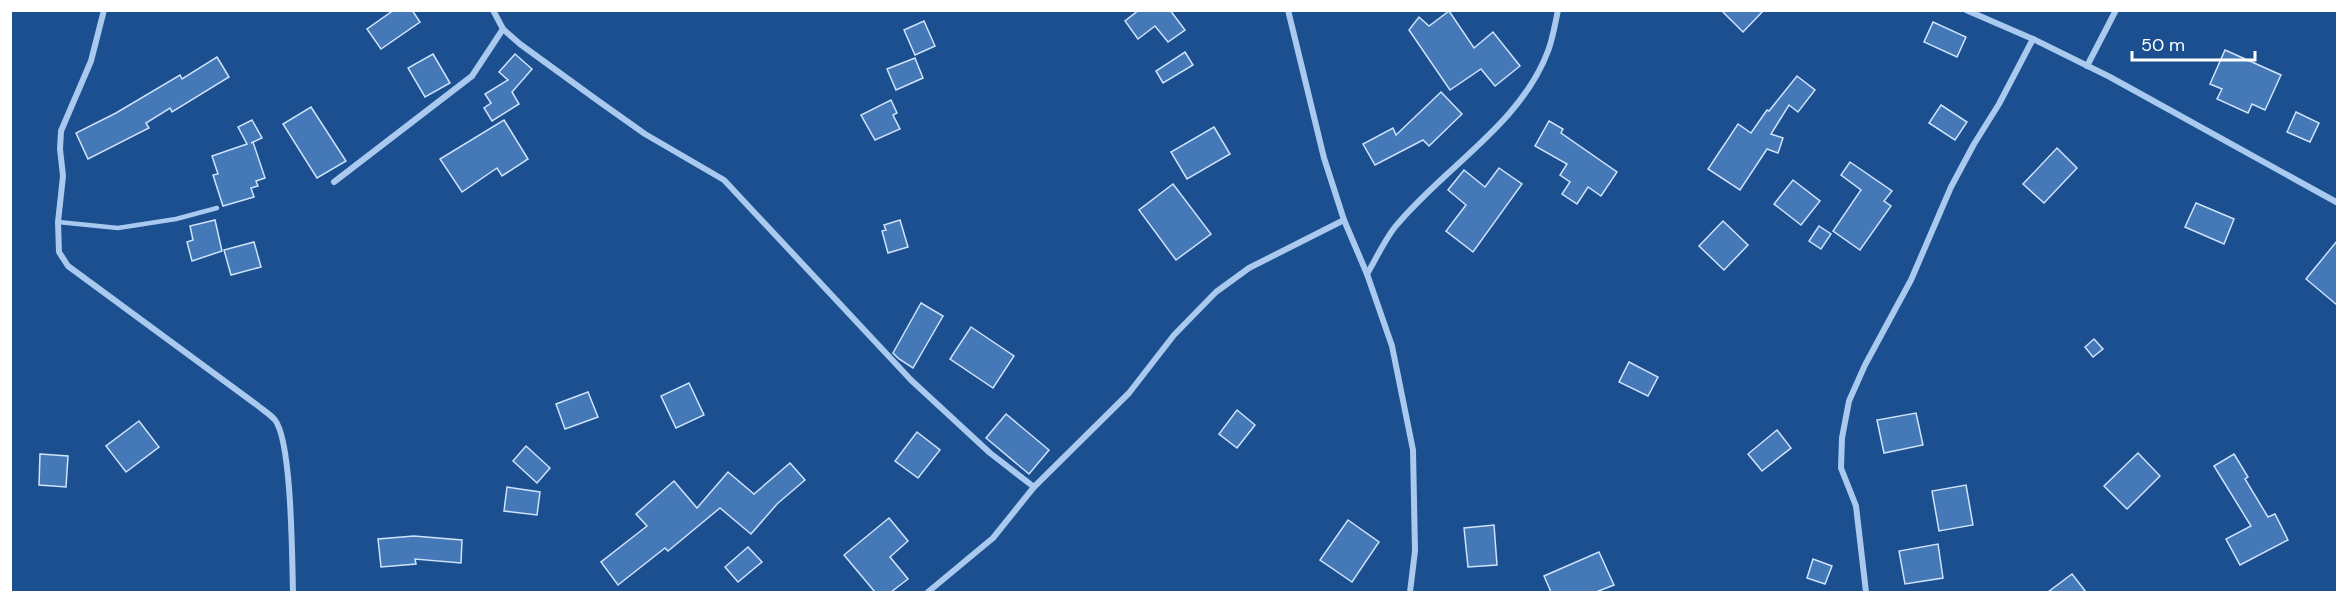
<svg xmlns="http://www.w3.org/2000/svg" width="2348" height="603" font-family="'DM Sans',sans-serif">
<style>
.building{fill:#4478b7;stroke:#cfe3fa;stroke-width:1.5}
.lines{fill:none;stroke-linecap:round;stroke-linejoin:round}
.lane{stroke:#a9c9ee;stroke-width:4.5}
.street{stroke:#a9c9ee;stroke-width:6}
</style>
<rect width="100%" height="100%" fill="#1b4f8f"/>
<!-- building -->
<g class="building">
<path d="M 394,10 L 412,10 L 420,22 L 381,49 L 367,29 Z"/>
<path d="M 1139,10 L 1170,10 L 1185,30 L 1168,42 L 1155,26 L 1138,39 L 1125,21 Z"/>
<path d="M 1721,10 L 1764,10 L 1743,32 Z"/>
<path d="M 1449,11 L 1474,48 L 1493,32 L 1520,66 L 1495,86 L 1481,69 L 1450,90 L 1409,30 L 1419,17 L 1429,26 Z"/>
<path d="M 924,21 L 935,46 L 915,55 L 904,30 Z"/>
<path d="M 1933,22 L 1966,37 L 1957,57 L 1924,42 Z"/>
<path d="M 2225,50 L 2281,75 L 2265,110 L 2252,104 L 2248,113 L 2217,99 L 2222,89 L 2210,84 Z"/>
<path d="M 1185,52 L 1193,65 L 1163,83 L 1156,71 Z"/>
<path d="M 433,54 L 450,83 L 425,97 L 408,68 Z"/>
<path d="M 515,54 L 532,69 L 512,92 L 519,104 L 492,121 L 484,108 L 491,103 L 485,94 L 508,80 L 499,72 Z"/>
<path d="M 217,57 L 229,77 L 172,112 L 170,108 L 146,123 L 149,128 L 88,159 L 76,133 L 116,113 L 180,75 L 182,79 Z"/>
<path d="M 915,58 L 923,78 L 896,90 L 887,69 Z"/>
<path d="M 1797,76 L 1815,90 L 1798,112 L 1789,105 L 1771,134 L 1783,138 L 1778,153 L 1767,149 L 1740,190 L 1708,169 L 1738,124 L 1751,133 L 1767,110 L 1769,111 Z"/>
<path d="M 1441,92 L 1462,114 L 1429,146 L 1423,140 L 1375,165 L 1363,144 L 1393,128 L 1396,135 Z"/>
<path d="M 891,100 L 897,113 L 893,115 L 900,129 L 875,140 L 861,115 Z"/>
<path d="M 1941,105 L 1967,122 L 1955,140 L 1929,123 Z"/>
<path d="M 311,107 L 346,161 L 317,178 L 283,124 Z"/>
<path d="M 2296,112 L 2319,123 L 2310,142 L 2287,132 Z"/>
<path d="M 252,120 L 262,138 L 251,143 L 253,142 L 265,178 L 256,181 L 258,186 L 251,188 L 254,197 L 223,206 L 213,175 L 218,174 L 212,156 L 247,144 L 238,127 Z"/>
<path d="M 504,120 L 528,159 L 502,176 L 497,168 L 462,192 L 440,159 Z"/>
<path d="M 1549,121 L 1563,129 L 1561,133 L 1617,172 L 1601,196 L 1588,187 L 1577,204 L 1562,194 L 1570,182 L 1560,175 L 1567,164 L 1535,146 Z"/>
<path d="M 1214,127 L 1230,154 L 1187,179 L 1171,152 Z"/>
<path d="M 2057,148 L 2077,168 L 2044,203 L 2023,184 Z"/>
<path d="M 1850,162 L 1892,191 L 1884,201 L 1891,206 L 1860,250 L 1833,231 L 1861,190 L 1841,175 Z"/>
<path d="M 1499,168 L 1522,184 L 1473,252 L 1446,231 L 1466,205 L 1448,190 L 1464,170 L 1485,187 Z"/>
<path d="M 1793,180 L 1820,201 L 1801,225 L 1774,204 Z"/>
<path d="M 1173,184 L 1211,234 L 1176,260 L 1139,210 Z"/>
<path d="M 2196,203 L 2234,219 L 2224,244 L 2185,227 Z"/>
<path d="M 215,220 L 222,251 L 192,261 L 187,242 L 193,240 L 190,226 Z"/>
<path d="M 900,220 L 908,247 L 888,253 L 882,231 L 886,230 L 884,225 Z"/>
<path d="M 1723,221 L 1748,245 L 1724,270 L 1699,246 Z"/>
<path d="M 1819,226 L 1831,234 L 1821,249 L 1809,241 Z"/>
<path d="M 2337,241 L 2337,305 L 2306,279 Z"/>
<path d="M 254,242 L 261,267 L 231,275 L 224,250 Z"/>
<path d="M 921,303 L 943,316 L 913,368 L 899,359 L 893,353 Z"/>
<path d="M 971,327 L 1014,356 L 993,388 L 950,359 Z"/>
<path d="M 2094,339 L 2103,349 L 2093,357 L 2085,347 Z"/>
<path d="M 1629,362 L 1658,377 L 1648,396 L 1619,382 Z"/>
<path d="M 689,383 L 704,415 L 676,428 L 661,396 Z"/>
<path d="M 588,392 L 598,417 L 565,429 L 556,404 Z"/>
<path d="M 1237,410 L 1255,425 L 1237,448 L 1219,434 Z"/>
<path d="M 1916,413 L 1923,445 L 1884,453 L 1877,420 Z"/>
<path d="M 1006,414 L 1049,450 L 1029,474 L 986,438 Z"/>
<path d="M 139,421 L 159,447 L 126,472 L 106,446 Z"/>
<path d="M 1777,430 L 1791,448 L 1762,471 L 1748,454 Z"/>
<path d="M 917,432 L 940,450 L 918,478 L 895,461 Z"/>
<path d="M 526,446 L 550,468 L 537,483 L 513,461 Z"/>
<path d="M 2138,453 L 2160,476 L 2127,509 L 2104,486 Z"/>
<path d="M 40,454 L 68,456 L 66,487 L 39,485 Z"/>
<path d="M 2234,454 L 2248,477 L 2245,479 L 2268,517 L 2275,514 L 2288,540 L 2240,565 L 2226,539 L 2251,526 L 2214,466 Z"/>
<path d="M 790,463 L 805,480 L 777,504 L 751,534 L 720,508 L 668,551 L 665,548 L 618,585 L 601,562 L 647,526 L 636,514 L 674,481 L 697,508 L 728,472 L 754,494 Z"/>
<path d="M 1966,485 L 1973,525 L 1939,531 L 1932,491 Z"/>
<path d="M 507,487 L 540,492 L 537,515 L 504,511 Z"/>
<path d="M 889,518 L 908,541 L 890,557 L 908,579 L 891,592 L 875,592 L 844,555 Z"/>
<path d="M 1348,520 L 1379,542 L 1352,582 L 1320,560 Z"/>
<path d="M 1494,525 L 1497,565 L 1468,567 L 1464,528 Z"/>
<path d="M 414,536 L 462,540 L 461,563 L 415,559 L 416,564 L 381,567 L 378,539 Z"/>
<path d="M 1938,544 L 1943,578 L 1905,584 L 1899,551 Z"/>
<path d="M 748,547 L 762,562 L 738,582 L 725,567 Z"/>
<path d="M 1599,552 L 1614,585 L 1596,592 L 1551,592 L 1544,576 Z"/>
<path d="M 1813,559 L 1832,566 L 1825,584 L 1807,578 Z"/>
<path d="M 2072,574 L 2086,592 L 2048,592 Z"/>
</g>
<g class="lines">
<!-- lane -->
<path class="lane" d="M 58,222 L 118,228 L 176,219 L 217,208"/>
<!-- street -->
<g class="street">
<path d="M 104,10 L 91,61 L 61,131 L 60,149 L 63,176 L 58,222 L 59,252 L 68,266 L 257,405 C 263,410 271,415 275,420 C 292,442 292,559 293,592"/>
<path d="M 493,10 L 503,29 L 520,44 L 597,100 L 645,134 L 724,180 L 911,380 L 990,453 L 1034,487"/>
<path d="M 1288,10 L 1324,158 L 1344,220 L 1367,274 L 1392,346 L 1413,450 L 1415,551 L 1410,592"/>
<path d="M 1966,10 L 2033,39 L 2110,77 L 2338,203"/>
<path d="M 2087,66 L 2116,10"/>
<path d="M 334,182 L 472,76 L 503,29"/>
<path d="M 1367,274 C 1376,259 1384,241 1395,227 C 1443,168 1521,124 1548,51 C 1553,38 1555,24 1558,10"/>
<path d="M 928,592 L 993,538 L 1034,487 L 1129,393 L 1174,335 L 1216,292 L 1249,268 L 1344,220"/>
<path d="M 1866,592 L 1856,506 L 1841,468 L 1842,438 L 1849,401 L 1865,365 L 1911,280 L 1951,187 L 1974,144 L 1999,104 L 2033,39"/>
</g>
</g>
<!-- border -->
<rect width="2348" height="603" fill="none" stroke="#ffffff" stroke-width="24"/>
<!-- scale -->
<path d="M2132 51v9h123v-9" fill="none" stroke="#ffffff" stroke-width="3"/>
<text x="2141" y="51" font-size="18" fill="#ffffff" stroke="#1b4f8f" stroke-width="4.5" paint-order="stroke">50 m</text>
</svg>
